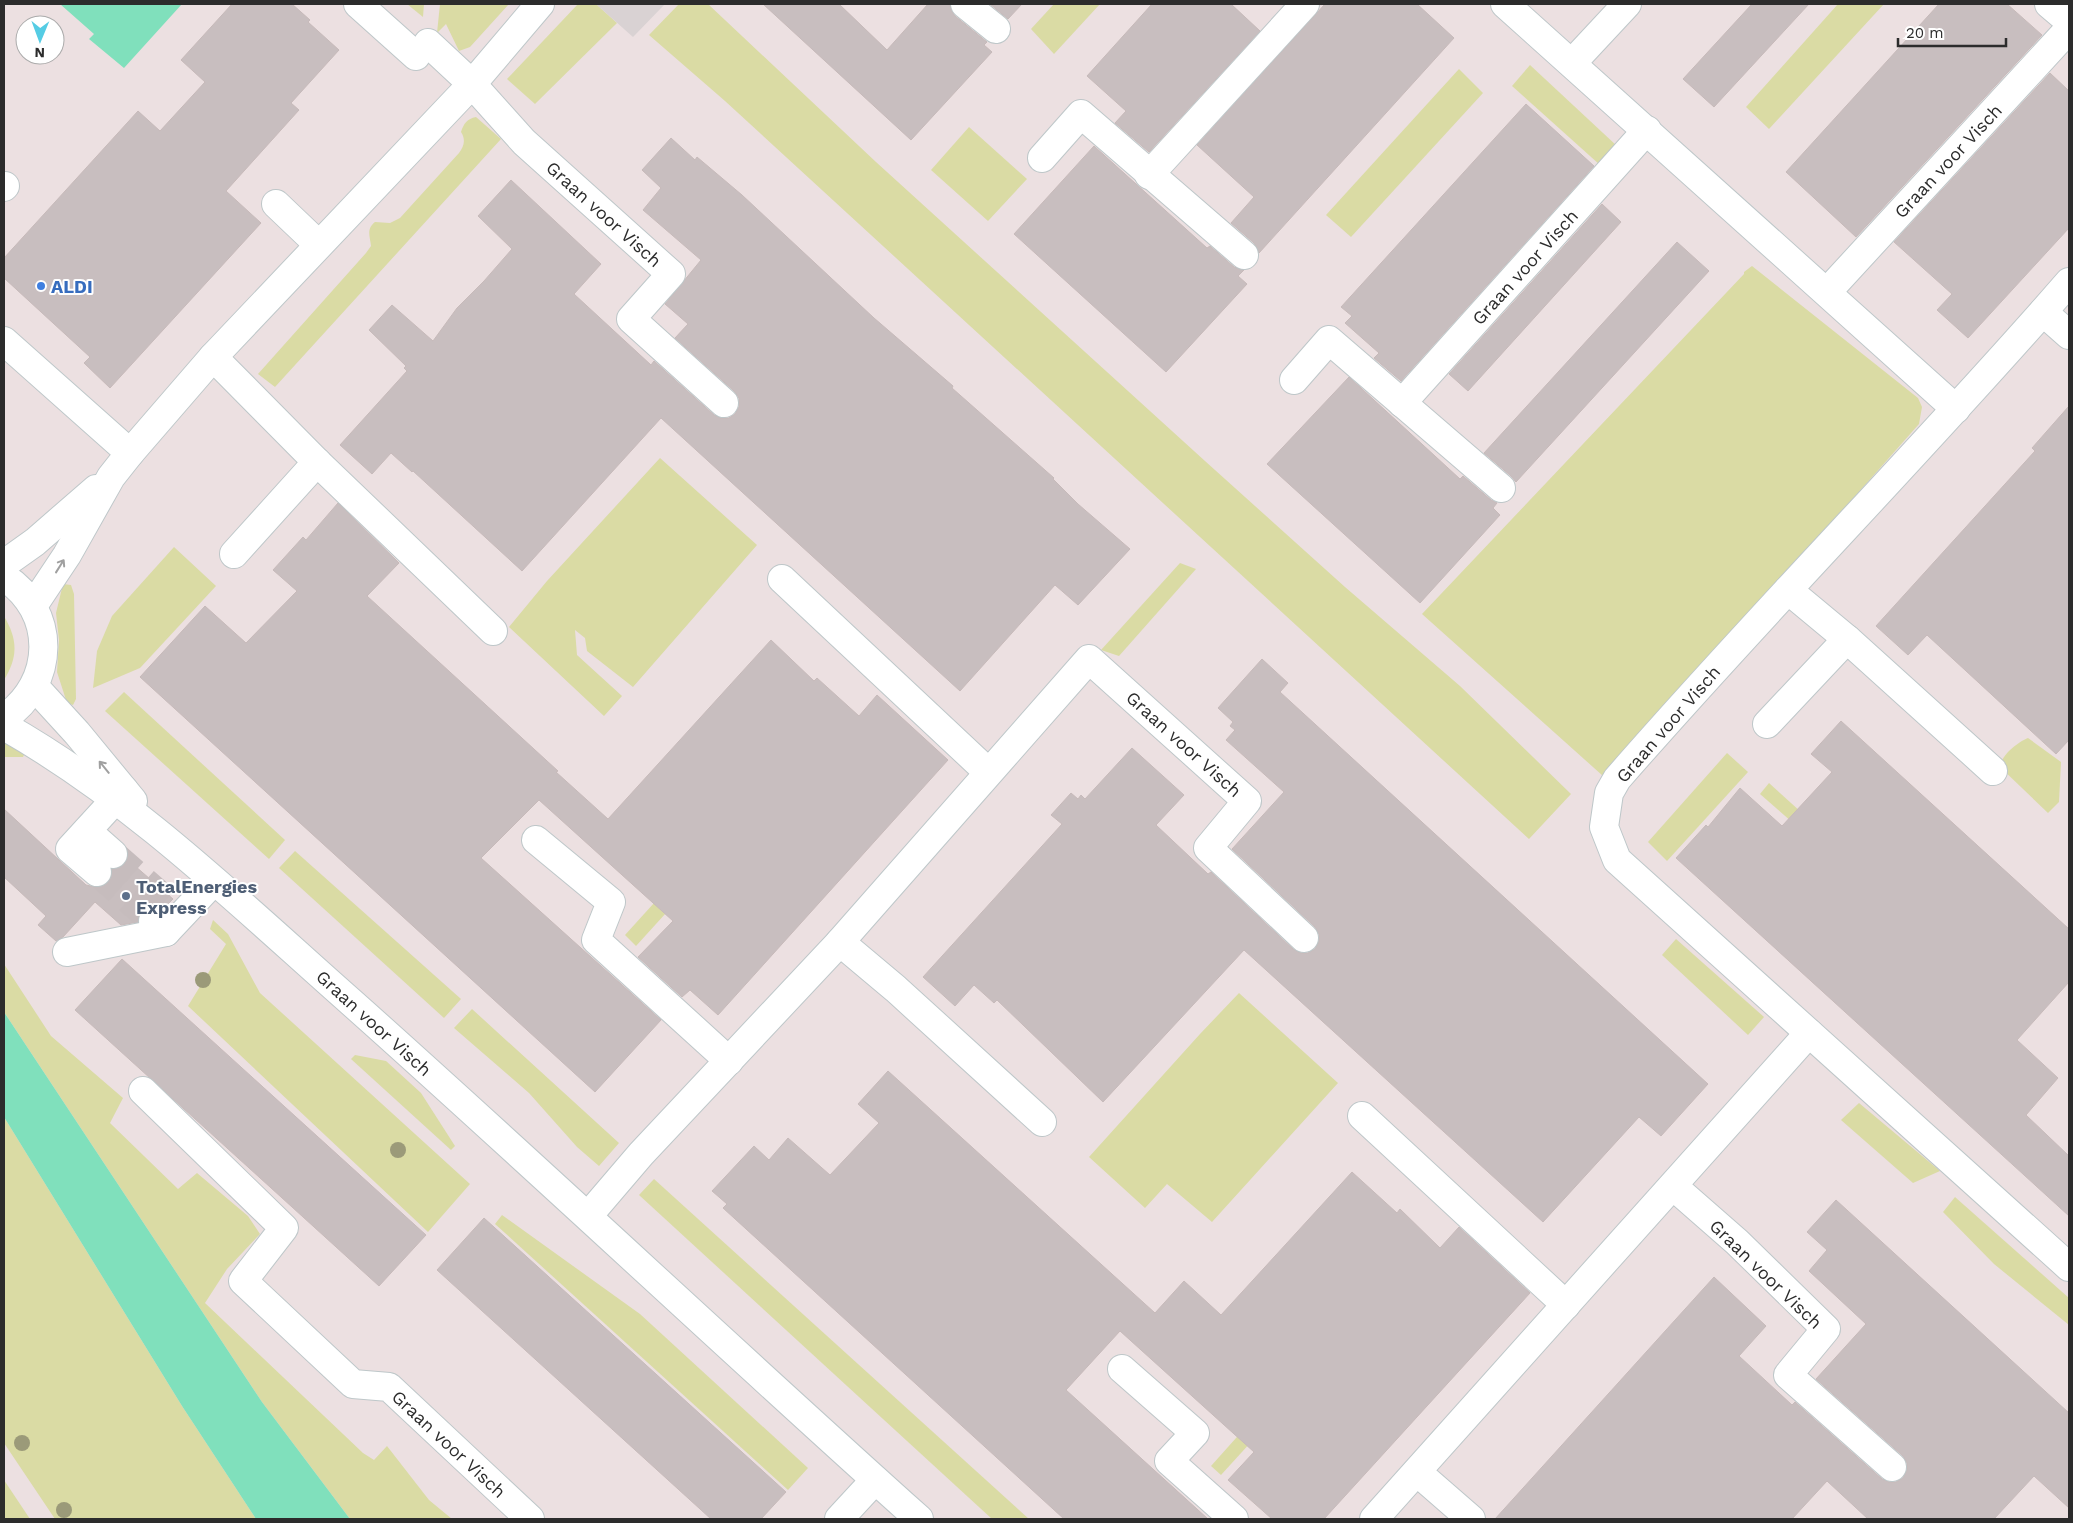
<svg xmlns="http://www.w3.org/2000/svg" width="2073" height="1523" font-family="'Work Sans',sans-serif">
<style>
.green{fill:#dadba4}
.plaza{fill:#d9d2d3}
.water{fill:#80e0bc}
.building{fill:#c8bebf;stroke:#c7baba}
.lines{fill:none;stroke-linecap:round;stroke-linejoin:round}
.minor-tunnel{stroke:#c6bcbd;stroke-width:28;stroke-dasharray:28 14;stroke-linecap:butt}
.minor-casing{stroke:#bec7c9;stroke-width:30}
.minor{stroke:#fff;stroke-width:28}
.tree{fill:#9b9a79}
.oneway{stroke:#a0a0a0}
.shop-dot{fill:#3f7fe0;stroke:#fff;stroke-width:2}
.service-dot{fill:#5c6f8a;stroke:#fff;stroke-width:2}
.labels{text-anchor:middle;dominant-baseline:central;stroke-width:4;stroke-linejoin:round;paint-order:stroke}
.street-label{font-size:18px;fill:#2c2c2c;stroke:#fff}
.shop-label{font-size:18px;font-weight:bold;fill:#366cbe;stroke:#fff;text-anchor:start}
.service-label{font-size:18px;font-weight:bold;fill:#4e5e75;stroke:#fff;text-anchor:start}
</style>
<rect width="100%" height="100%" fill="#ece0e1"/>
<!-- green -->
<g class="green">
<path d="M 407,4 L 424,4 L 423,17 Z"/>
<path d="M 440,4 L 509,4 L 470,47 L 459,51 L 446,24 L 437,33 Z"/>
<path d="M 578,4 L 596,4 L 617,23 L 535,104 L 507,79 Z"/>
<path d="M 679,4 L 708,4 L 876,162 L 1205,461 L 1345,587 L 1460,686 L 1571,794 L 1529,839 L 725,101 L 649,35 Z"/>
<path d="M 1054,4 L 1100,4 L 1054,54 L 1031,29 Z"/>
<path d="M 1838,4 L 1884,4 L 1769,129 L 1746,107 Z"/>
<path d="M 1530,65 L 1617,146 L 1600,165 L 1512,86 Z"/>
<path d="M 1459,69 L 1483,93 L 1351,237 L 1326,215 Z"/>
<path d="M 476,117 L 501,139 L 275,387 L 258,374 L 366,253 L 371,246 C 370,236 366,229 375,222 L 390,223 L 400,218 L 459,153 C 464,146 466,140 461,132 C 464,123 467,119 476,117 Z"/>
<path d="M 969,127 L 1027,179 L 988,221 L 931,170 Z"/>
<path d="M 1752,266 L 1918,398 L 1922,407 L 1919,424 L 1796,563 L 1603,776 L 1422,614 L 1744,274 L 1744,272 Z"/>
<path d="M 660,458 L 757,545 L 633,687 L 587,651 L 585,638 L 575,630 L 577,655 L 622,696 L 604,716 L 509,627 L 547,581 Z"/>
<path d="M 174,547 L 216,586 L 140,668 L 93,688 L 97,651 L 112,616 Z"/>
<path d="M 1180,563 L 1196,569 L 1119,656 L 1101,650 Z"/>
<path d="M 63,584 L 71,585 L 74,594 L 76,699 L 73,705 L 67,703 L 57,672 L 59,640 L 56,613 Z"/>
<path d="M 4,616 C 18,640 18,657 4,680 Z"/>
<path d="M 124,692 L 285,840 L 269,859 L 105,711 Z"/>
<path d="M 2028,738 L 2061,762 L 2059,802 L 2048,813 L 2000,767 C 2001,755 2018,742 2028,738 Z"/>
<path d="M 4,743 L 13,744 L 26,751 L 23,757 L 4,757 Z"/>
<path d="M 1727,753 L 1748,772 L 1667,861 L 1648,842 Z"/>
<path d="M 1769,783 L 1893,895 L 1884,903 L 1760,794 Z"/>
<path d="M 733,816 L 745,826 L 636,946 L 625,935 Z"/>
<path d="M 295,851 L 461,999 L 444,1018 L 279,868 Z"/>
<path d="M 213,920 L 228,934 L 260,993 L 470,1184 L 428,1232 L 188,1006 L 226,944 L 210,929 Z"/>
<path d="M 1676,939 L 1764,1017 L 1748,1035 L 1662,955 Z"/>
<path d="M 4,964 L 51,1036 L 123,1098 L 110,1123 L 178,1189 L 197,1173 L 248,1216 L 260,1234 L 227,1269 L 205,1303 L 363,1453 L 374,1460 L 387,1446 L 429,1500 L 452,1519 L 350,1519 L 262,1402 L 4,1012 Z"/>
<path d="M 1239,993 L 1338,1083 L 1212,1222 L 1167,1184 L 1145,1208 L 1089,1157 L 1200,1034 Z"/>
<path d="M 472,1009 L 619,1143 L 599,1166 L 577,1147 L 529,1093 L 454,1028 Z"/>
<path d="M 355,1055 L 386,1061 L 421,1093 L 455,1146 L 451,1150 L 351,1059 Z"/>
<path d="M 1859,1103 L 1940,1171 L 1913,1183 L 1841,1120 Z"/>
<path d="M 4,1117 L 182,1406 L 256,1519 L 55,1519 L 4,1443 Z"/>
<path d="M 654,1179 L 1029,1519 L 992,1519 L 639,1195 Z"/>
<path d="M 1955,1197 L 2069,1298 L 2069,1325 L 1994,1264 L 1943,1212 Z"/>
<path d="M 502,1215 L 640,1314 L 808,1468 L 788,1490 L 495,1224 Z"/>
<path d="M 1320,1344 L 1331,1354 L 1221,1475 L 1211,1466 Z"/>
<path d="M 4,1480 L 30,1519 L 4,1519 Z"/>
</g>
<!-- plaza -->
<path class="plaza" d="M 596,4 L 665,4 L 633,37 Z"/>
<!-- water -->
<g class="water">
<path d="M 60,4 L 182,4 L 124,68 L 89,39 L 94,34 Z"/>
<path d="M 4,1012 L 262,1402 L 350,1519 L 256,1519 L 182,1406 L 4,1117 Z"/>
</g>
<!-- building -->
<g class="building">
<path d="M 232,4 L 292,4 L 310,20 L 308,22 L 339,50 L 291,103 L 299,110 L 226,191 L 261,223 L 110,388 L 84,363 L 90,357 L 4,278 L 4,258 L 138,111 L 160,131 L 205,82 L 181,60 Z"/>
<path d="M 763,4 L 839,4 L 887,50 L 928,4 L 950,4 L 951,10 L 955,16 L 987,42 L 984,45 L 992,52 L 911,140 Z"/>
<path d="M 990,4 L 1022,4 L 1008,19 Z"/>
<path d="M 1152,4 L 1231,4 L 1260,31 L 1149,152 L 1115,123 L 1126,111 L 1087,76 Z"/>
<path d="M 1325,4 L 1417,4 L 1454,38 L 1259,253 L 1254,243 L 1231,223 L 1254,197 L 1197,145 Z"/>
<path d="M 1752,4 L 1809,4 L 1714,107 L 1683,79 Z"/>
<path d="M 1939,4 L 2007,4 L 2042,35 L 1856,237 L 1786,172 Z"/>
<path d="M 2050,73 L 2069,91 L 2069,228 L 1968,338 L 1937,310 L 1952,294 L 1894,242 Z"/>
<path d="M 1526,104 L 1594,166 L 1401,381 L 1374,358 L 1379,353 L 1345,323 L 1352,316 L 1341,307 Z"/>
<path d="M 671,138 L 695,160 L 697,157 L 742,195 L 874,318 L 953,386 L 952,388 L 1054,478 L 1053,479 L 1078,504 L 1130,549 L 1078,605 L 1055,585 L 960,691 L 661,418 L 522,571 L 413,471 L 412,472 L 391,453 L 372,474 L 340,445 L 407,371 L 404,368 L 406,366 L 369,330 L 392,305 L 433,341 L 457,308 L 484,281 L 512,249 L 478,216 L 511,180 L 601,264 L 574,294 L 651,365 L 654,361 L 714,415 L 721,418 L 729,418 L 735,414 L 739,407 L 739,398 L 734,391 L 675,338 L 688,324 L 665,304 L 701,260 L 643,210 L 661,188 L 642,170 Z"/>
<path d="M 1094,146 L 1207,248 L 1210,246 L 1234,267 L 1244,270 L 1238,276 L 1247,284 L 1166,372 L 1014,234 Z"/>
<path d="M 1602,204 L 1621,222 L 1468,391 L 1449,374 Z"/>
<path d="M 1677,242 L 1709,271 L 1516,482 L 1511,476 L 1484,453 Z"/>
<path d="M 1349,377 L 1460,479 L 1463,476 L 1491,500 L 1497,503 L 1493,508 L 1500,515 L 1420,603 L 1267,464 Z"/>
<path d="M 2069,406 L 2069,740 L 2056,754 L 1927,635 L 1908,655 L 1876,626 L 2035,451 L 2032,448 Z"/>
<path d="M 338,503 L 399,563 L 367,596 L 558,771 L 556,772 L 608,819 L 771,640 L 814,681 L 817,678 L 859,716 L 877,695 L 948,760 L 718,1015 L 690,990 L 682,997 L 638,957 L 673,921 L 539,800 L 481,858 L 661,1020 L 595,1092 L 140,677 L 205,606 L 246,643 L 297,591 L 273,570 L 303,537 L 306,540 Z"/>
<path d="M 1262,659 L 1288,683 L 1280,692 L 1708,1084 L 1661,1136 L 1639,1117 L 1543,1222 L 1244,950 L 1103,1102 L 997,1000 L 994,1003 L 974,985 L 955,1006 L 923,977 L 1062,824 L 1051,815 L 1071,793 L 1078,799 L 1081,795 L 1085,799 L 1132,748 L 1184,795 L 1156,825 L 1208,874 L 1211,872 L 1293,949 L 1301,953 L 1308,953 L 1315,949 L 1319,941 L 1319,934 L 1315,927 L 1232,849 L 1284,792 L 1226,740 L 1235,730 L 1230,726 L 1233,722 L 1218,708 Z"/>
<path d="M 1841,721 L 2069,929 L 2069,982 L 2017,1040 L 2058,1078 L 2026,1115 L 2069,1156 L 2069,1216 L 1676,858 L 1706,825 L 1708,827 L 1740,788 L 1782,826 L 1832,772 L 1811,754 Z"/>
<path d="M 4,809 L 86,885 L 95,887 L 103,886 L 109,882 L 112,875 L 112,869 L 118,869 L 124,865 L 127,859 L 173,899 L 163,909 L 155,906 L 147,907 L 141,911 L 138,922 L 121,925 L 95,902 L 63,937 L 56,941 L 38,925 L 46,916 L 4,877 Z"/>
<path d="M 122,959 L 426,1235 L 379,1286 L 75,1010 Z"/>
<path d="M 888,1071 L 1155,1313 L 1184,1281 L 1221,1315 L 1352,1172 L 1397,1213 L 1400,1209 L 1440,1248 L 1459,1227 L 1530,1293 L 1324,1519 L 1272,1519 L 1228,1480 L 1254,1452 L 1120,1331 L 1066,1390 L 1208,1519 L 1064,1519 L 723,1208 L 727,1204 L 712,1191 L 754,1146 L 769,1160 L 788,1138 L 830,1175 L 879,1123 L 858,1104 Z"/>
<path d="M 1836,1200 L 2069,1413 L 2069,1508 L 2034,1476 L 1994,1519 L 1868,1519 L 1827,1481 L 1792,1519 L 1495,1519 L 1714,1277 L 1766,1326 L 1739,1356 L 1792,1405 L 1795,1402 L 1882,1479 L 1889,1482 L 1896,1482 L 1903,1478 L 1907,1470 L 1907,1463 L 1903,1456 L 1816,1379 L 1866,1324 L 1809,1271 L 1827,1250 L 1807,1232 Z"/>
<path d="M 484,1218 L 786,1492 L 761,1519 L 711,1519 L 437,1270 Z"/>
</g>
<g class="lines">
<!-- minor-tunnel -->
<g class="minor-tunnel">
<path d="M 113,854 L 169,903"/>
<path d="M 97,872 L 153,921"/>
</g>
<!-- minor casing -->
<g class="minor-casing">
<g id="minor">
<path d="M 358,4 L 416,56"/>
<path d="M 965,4 L 996,29"/>
<path d="M 1505,4 L 1956,409"/>
<path d="M 2049,4 L 2069,21"/>
<path d="M 428,43 L 472,84 L 524,142 L 671,274 L 631,319 L 724,403"/>
<path d="M 1572,63 L 1627,4"/>
<path d="M 1042,158 L 1081,114 L 1244,255"/>
<path d="M 1149,175 L 1305,4"/>
<path d="M 4,187 L 5,186"/>
<path d="M 276,204 L 318,244"/>
<path d="M 2069,282 C 1922,451 1764,610 1617,779 L 1609,793 L 1604,827 L 1617,860 L 2069,1267"/>
<path d="M 1827,292 L 2069,29"/>
<path d="M 2043,312 L 2069,335"/>
<path d="M 4,341 L 130,453"/>
<path d="M 213,357 L 317,462 L 493,631"/>
<path d="M 1294,380 L 1329,340 L 1501,488"/>
<path d="M 1402,403 L 1647,130"/>
<path d="M 234,554 L 317,462"/>
<path d="M 4,564 L 35,542 L 96,489"/>
<path d="M 4,577 C 57,611 56,683 4,718"/>
<path d="M 782,579 L 988,772"/>
<path d="M 1788,590 L 1847,639 L 1993,771"/>
<path d="M 33,606 L 67,555 L 111,477 L 130,453 L 213,357 L 472,84 L 540,4"/>
<path d="M 34,686 L 77,733 L 133,801"/>
<path d="M 1767,724 L 1847,639"/>
<path d="M 4,726 C 133,799 240,904 351,1002 C 542,1172 728,1348 919,1519"/>
<path d="M 87,831 L 113,854"/>
<path d="M 536,840 L 611,902 L 596,940 L 729,1061"/>
<path d="M 97,872 L 70,849 L 124,790"/>
<path d="M 153,921 L 166,932 L 214,881"/>
<path d="M 840,942 L 896,989 L 1042,1122"/>
<path d="M 67,952 L 166,932"/>
<path d="M 143,1091 L 284,1228 L 243,1281 L 353,1384 L 389,1387 L 530,1519"/>
<path d="M 1362,1116 L 1566,1305"/>
<path d="M 1673,1186 L 1737,1242 L 1826,1329 L 1788,1375 L 1892,1467"/>
<path d="M 588,1216 L 641,1154 L 840,942 L 1089,659 L 1247,801 L 1208,848 L 1304,938"/>
<path d="M 1122,1369 L 1195,1433 L 1169,1461 L 1234,1519"/>
<path d="M 1417,1472 L 1471,1519"/>
<path d="M 839,1519 L 875,1480"/>
<path d="M 1374,1519 L 1809,1033"/>
</g>
</g>
<!-- minor -->
<use href="#minor" class="minor"/>
</g>
<!-- trees -->
<g class="tree">
<circle cx="203" cy="980" r="8"/>
<circle cx="398" cy="1150" r="8"/>
<circle cx="22" cy="1443" r="8"/>
<circle cx="64" cy="1510" r="8"/>
</g>
<!-- one-way arrows -->
<defs><path id="oneway-shaft" d="M-6 0H5M1.5-3L5.5 0L1.5 3" fill="none" stroke-width="1.6" stroke-linecap="round" stroke-linejoin="round" transform="scale(1.25)"/></defs>
<g class="oneway">
<use href="#oneway-shaft" transform="translate(60 566) rotate(-58)"/>
<use href="#oneway-shaft" transform="translate(104 767) rotate(-129)"/>
</g>
<!-- markers -->
<circle class="shop-dot" cx="41" cy="286" r="5"/>
<circle class="service-dot" cx="126" cy="896" r="5"/>
<g class="labels">
<!-- street labels -->
<g class="street-label">
<text transform="translate(1948 161) rotate(-47)">Graan voor Visch</text>
<text transform="translate(604 214) rotate(42)">Graan voor Visch</text>
<text transform="translate(1525 267) rotate(-48)">Graan voor Visch</text>
<text transform="translate(1668 724) rotate(-49)">Graan voor Visch</text>
<text transform="translate(1184 744) rotate(42)">Graan voor Visch</text>
<text transform="translate(374 1023) rotate(42)">Graan voor Visch</text>
<text transform="translate(1766 1274) rotate(44)">Graan voor Visch</text>
<text transform="translate(449 1444) rotate(43)">Graan voor Visch</text>
</g>
<!-- shop labels -->
<g class="shop-label">
<text x="51" y="286">ALDI</text>
</g>
<!-- service labels -->
<g class="service-label">
<text x="136" y="886">TotalEnergies<tspan x="136" dy="21">Express</tspan></text>
</g>
</g>
<!-- border -->
<rect width="2073" height="1523" fill="none" stroke="#2c2c2c" stroke-width="10"/>
<!-- north arrow -->
<g transform="translate(40 40) rotate(181)"><circle r="24" fill="#ffffff" stroke="#ababab"/>
<path d="M0-4L9 19L0 12L-9 19Z" fill="#55cce4"/>
<text y="-8" font-size="14" font-weight="bold" text-anchor="middle" fill="#2c2c2c">N</text>
</g>
<!-- scale -->
<path d="M1898 38v8h108v-8" fill="none" stroke="#2c2c2c" stroke-width="2.5"/>
<text x="1906" y="38" font-size="15" fill="#2c2c2c" stroke="#ffffff" stroke-width="4" paint-order="stroke">20 m</text>
</svg>
